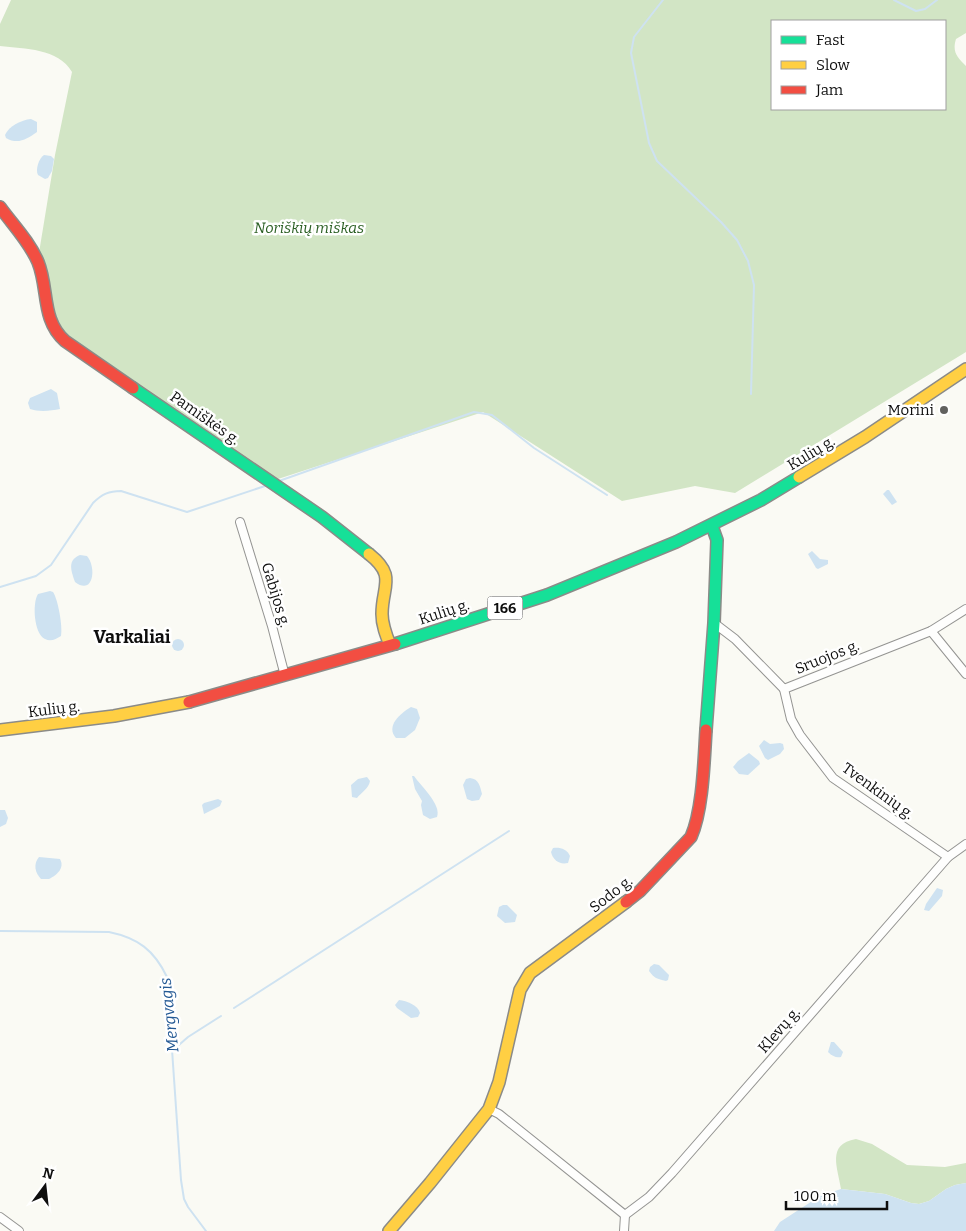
<svg xmlns="http://www.w3.org/2000/svg" width="966" height="1231" font-family="Bitter,serif">
<style>
.forest{fill:#d2e5c5;fill-rule:evenodd}
.water{fill:#cee2f1}
.lines{fill:none;stroke-linecap:round;stroke-linejoin:round}
.stream{stroke:#cee2f1;stroke-width:2}
.street-casing{stroke:#949492;stroke-width:10}
.fast-casing{stroke:#8b8b88;stroke-width:14}
.slow-casing{stroke:#8b8b88;stroke-width:14}
.jam-casing{stroke:#8b8b88;stroke-width:14}
.street{stroke:#fefefd;stroke-width:8}
.fast{stroke:#16e098;stroke-width:11}
.slow{stroke:#ffcf43;stroke-width:11}
.jam{stroke:#f24e42;stroke-width:11}
.poi-dot{fill:#61615e;stroke:#fff;stroke-width:2}
.labels{text-anchor:middle;dominant-baseline:central;stroke-width:5;stroke-linejoin:round;paint-order:stroke}
.shield{fill:#fff;stroke:#565656;stroke-width:1}
.shield-label{font-size:14px;font-weight:bold;fill:#0e0e0e}
.park-label{font-size:15px;font-style:italic;fill:#2c6025;stroke:#fff}
.poi-label{font-size:15px;fill:#0e0e0e;stroke:#fff;text-anchor:end}
.street-label{font-size:15px;fill:#0e0e0e;stroke:#fff}
.water-label{font-size:16px;font-style:italic;fill:#245994;stroke:#fff}
.quarter-label{font-size:18px;font-weight:bold;fill:#0e0e0e;stroke:#fff}
</style>
<rect width="100%" height="100%" fill="#fafaf4"/>
<!-- forest -->
<g class="forest">
<path d="M 11,0 L 966,0 L 966,33 L 956,39 C 952,52 957,57 966,66 L 966,352 L 735,493 L 695,486 L 622,501 L 483,412 L 275,480 L 57,329 L 38,259 L 55,155 L 72,72 C 58,48 25,49 0,46 L 0,24 ZM 772,21 L 945,21 L 945,109 L 772,109 Z"/>
<path d="M 856,1139 L 872,1144 L 907,1165 L 945,1167 L 966,1163 L 966,1183 L 955,1185 L 946,1189 L 929,1201 L 919,1204 L 911,1203 L 885,1194 L 841,1189 C 838,1168 826,1144 856,1139 Z"/>
</g>
<!-- water -->
<g class="water">
<path d="M 31,119 L 37,122 L 37,132 C 27,139 18,145 6,138 L 5,135 C 9,126 21,120 31,119 Z"/>
<path d="M 44,155 L 51,156 L 54,159 L 52,171 L 48,178 L 45,179 L 38,175 C 35,170 39,158 44,155 Z"/>
<path d="M 51,389 L 57,393 L 60,409 C 51,411 38,412 30,409 L 28,403 L 30,398 Z"/>
<path d="M 887,490 L 889,490 L 897,502 L 892,505 L 883,494 Z"/>
<path d="M 812,551 L 820,559 L 828,560 L 828,564 L 818,569 L 816,568 L 808,554 Z"/>
<path d="M 80,555 L 87,556 C 97,568 93,596 75,582 C 71,571 67,560 80,555 Z"/>
<path d="M 50,591 L 53,592 C 58,599 63,627 61,636 C 56,639 51,642 45,639 C 34,634 32,603 38,594 Z"/>
<circle cx="178" cy="645" r="6"/>
<path d="M 411,707 L 417,709 L 420,718 L 415,730 L 405,738 L 396,738 C 385,726 401,713 411,707 Z"/>
<path d="M 764,740 L 770,744 L 780,743 L 783,744 L 784,749 L 780,754 L 768,760 L 765,758 L 759,746 Z"/>
<path d="M 749,753 L 759,761 L 760,764 L 748,775 L 739,774 L 733,767 L 738,761 Z"/>
<path d="M 412,776 L 414,776 C 421,786 442,805 437,817 L 430,819 L 423,815 L 421,805 L 422,801 L 415,789 Z"/>
<path d="M 367,777 L 370,781 C 369,788 361,793 357,798 L 352,797 L 351,785 L 358,779 Z"/>
<path d="M 470,778 C 479,779 480,786 482,794 L 479,800 L 472,801 L 467,799 L 463,785 L 466,779 Z"/>
<path d="M 218,799 L 222,801 L 220,806 L 204,814 L 202,805 L 204,803 Z"/>
<path d="M 0,810 L 5,810 L 8,818 L 6,824 L 0,827 Z"/>
<path d="M 553,848 C 560,847 567,849 570,856 L 568,863 C 559,865 553,860 551,852 Z"/>
<path d="M 39,857 L 60,859 C 65,868 57,875 49,879 L 41,879 C 35,873 33,864 39,857 Z"/>
<path d="M 937,888 L 943,890 L 942,896 L 929,911 L 924,910 L 926,904 Z"/>
<path d="M 503,905 L 507,905 L 517,915 L 515,922 L 505,923 L 497,916 L 499,907 Z"/>
<path d="M 654,964 L 659,965 L 669,975 L 668,980 L 666,981 C 657,979 654,978 649,971 L 650,967 Z"/>
<path d="M 399,1000 C 407,1001 418,1005 420,1013 L 418,1017 L 411,1018 L 397,1008 L 395,1005 Z"/>
<path d="M 831,1042 L 834,1042 L 843,1052 L 841,1057 C 836,1058 832,1056 828,1052 Z"/>
<path d="M 966,1183 L 966,1231 L 774,1231 L 780,1222 L 820,1196 L 841,1189 L 885,1194 L 911,1203 L 919,1204 L 929,1201 L 946,1189 L 955,1185 Z"/>
</g>
<g class="lines">
<!-- stream -->
<g class="stream">
<path d="M 663,0 L 634,37 L 631,53 L 649,143 L 657,161 L 721,222 L 737,240 L 748,261 L 754,285 L 751,394"/>
<path d="M 894,0 L 916,11 L 925,9 L 937,0"/>
<path d="M 279,481 L 474,412 L 492,415 L 534,448 L 607,495"/>
<path d="M 0,587 L 36,576 L 51,565 L 93,503 C 102,494 109,491 121,491 L 187,512 L 265,486"/>
<path d="M 0,931 L 109,932 C 138,938 154,950 167,977 L 181,1180 L 184,1199 L 188,1207 L 206,1231"/>
<path d="M 234,1008 L 509,831"/>
<path d="M 172,1051 L 188,1037 L 221,1016"/>
</g>
<!-- street casing -->
<g class="street-casing">
<g id="street">
<path d="M 240,522 L 272,626 L 285,676"/>
<path d="M 714,623 L 735,639 L 784,689 L 931,631 L 966,609"/>
<path d="M 931,631 L 966,674"/>
<path d="M 784,689 L 791,719 L 800,735 L 833,778 L 948,857 L 966,844"/>
<path d="M 489,1109 L 499,1114 L 625,1215"/>
<path d="M 625,1215 L 649,1197 L 672,1173 L 948,857"/>
<path d="M 0,1217 L 19,1231"/>
<path d="M 624,1231 L 625,1215"/>
</g>
</g>
<!-- fast casing -->
<g class="fast-casing">
<g id="fast">
<path d="M 133,388 L 322,517 L 369,554"/>
<path d="M 395,644 L 547,595 L 676,542 L 761,500 L 799,477"/>
<path d="M 706,730 L 714,623 L 717,540 L 712,526"/>
</g>
</g>
<!-- slow casing -->
<g class="slow-casing">
<g id="slow">
<path d="M 799,477 L 865,437 L 966,369"/>
<path d="M 369,554 C 397,576 382,586 382,614 C 382,625 386,635 390,645"/>
<path d="M 0,730 L 114,716 L 189,702"/>
<path d="M 389,1231 L 430,1183 L 489,1109 L 499,1082 L 520,990 L 530,973 L 626,902"/>
</g>
</g>
<!-- jam casing -->
<g class="jam-casing">
<g id="jam">
<path d="M 0,207 C 13,225 29,241 38,262 C 49,289 41,320 65,341 L 133,388"/>
<path d="M 189,702 L 395,644"/>
<path d="M 626,902 L 640,891 L 691,837 C 703,810 704,760 706,730"/>
</g>
</g>
<!-- street -->
<use href="#street" class="street"/>
<!-- fast -->
<use href="#fast" class="fast"/>
<!-- slow -->
<use href="#slow" class="slow"/>
<!-- jam -->
<use href="#jam" class="jam"/>
</g>
<!-- markers -->
<circle class="poi-dot" cx="944" cy="410" r="5"/>
<g class="labels">
<!-- shield labels -->
<rect class="shield" x="487.5" y="596.5" width="35" height="23" rx="4"/>
<g class="shield-label">
<text x="505" y="608">166</text>
</g>
<!-- park labels -->
<g class="park-label">
<text x="309" y="228">Noriškių miškas</text>
</g>
<!-- poi labels -->
<g class="poi-label">
<text x="934" y="410">Morini</text>
</g>
<!-- street labels -->
<g class="street-label">
<text transform="translate(205 418) rotate(35)">Pamiškės g.</text>
<text transform="translate(811 453) rotate(-31)">Kulių g.</text>
<text transform="translate(276 595) rotate(73)">Gabijos g.</text>
<text transform="translate(444 612) rotate(-18)">Kulių g.</text>
<text transform="translate(827 657) rotate(-22)">Sruojos g.</text>
<text transform="translate(54 709) rotate(-7)">Kulių g.</text>
<text transform="translate(878 791) rotate(36)">Tvenkinių g.</text>
<text transform="translate(611 894) rotate(-38)">Sodo g.</text>
<text transform="translate(779 1030) rotate(-49)">Klevų g.</text>
</g>
<!-- water labels -->
<g class="water-label">
<text transform="translate(169 1015) rotate(-96)">Mergvagis</text>
</g>
<!-- quarter labels -->
<g class="quarter-label">
<text x="132" y="637">Varkaliai</text>
</g>
</g>
<!-- legend -->
<rect x="771" y="20" width="175" height="90" fill="#ffffff" stroke="#9f9f9f"/>
<rect x="781" y="36" width="25" height="8" fill="#16e098" stroke="#9f9f9f"/>
<text x="816" y="45" font-size="15" fill="#0e0e0e">Fast</text>
<rect x="781" y="61" width="25" height="8" fill="#ffcf43" stroke="#9f9f9f"/>
<text x="816" y="70" font-size="15" fill="#0e0e0e">Slow</text>
<rect x="781" y="86" width="25" height="8" fill="#f24e42" stroke="#9f9f9f"/>
<text x="816" y="95" font-size="15" fill="#0e0e0e">Jam</text>
<!-- north arrow -->
<g transform="translate(45 1186) rotate(15)" stroke="#ffffff" stroke-width="4" paint-order="stroke">
<path d="M0-4L9 19L0 12L-9 19Z" fill="#0e0e0e"/>
<text y="-8" font-size="14" font-weight="bold" text-anchor="middle" fill="#0e0e0e">N</text>
</g>
<!-- scale -->
<path d="M786 1201v8h101v-8" fill="none" stroke="#0e0e0e" stroke-width="2.5"/>
<text x="794" y="1201" font-size="15" fill="#0e0e0e" stroke="#ffffff" stroke-width="4" paint-order="stroke">100 m</text>
</svg>
